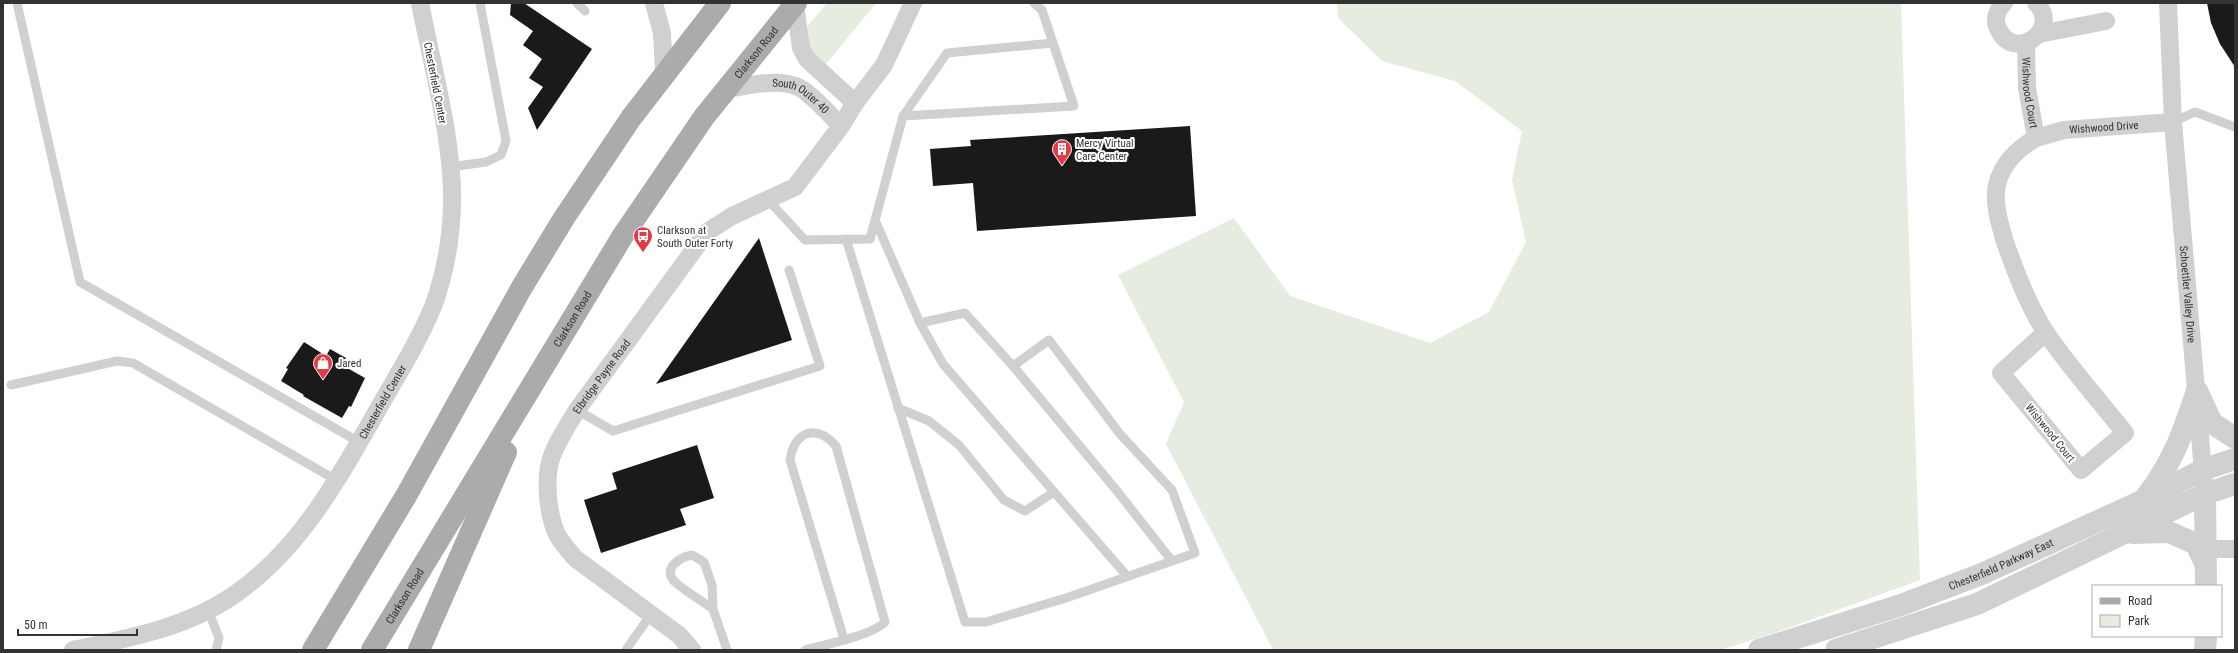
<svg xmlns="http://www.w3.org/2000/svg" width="2238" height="653" font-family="'Roboto Condensed',sans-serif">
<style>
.green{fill:#e6ecdf}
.building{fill:#1a1a1a}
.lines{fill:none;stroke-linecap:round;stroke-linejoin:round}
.service{stroke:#d0d0d0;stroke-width:9}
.minor{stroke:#d0d0d0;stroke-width:18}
.tertiary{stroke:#d0d0d0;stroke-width:22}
.primary{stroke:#ababab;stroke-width:22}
.labels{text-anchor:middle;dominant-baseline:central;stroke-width:4;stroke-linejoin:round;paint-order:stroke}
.street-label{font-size:11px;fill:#333;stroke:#fff}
.poi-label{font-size:11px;fill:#333;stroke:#fff;text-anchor:start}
</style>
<rect width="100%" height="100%" fill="#fff"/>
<!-- green -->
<g class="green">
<path d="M 827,3 L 876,3 L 826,64 L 814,63 L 798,38 Z"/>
<path d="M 1337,3 L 1901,3 L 1920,580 L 1777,632 L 1721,650 L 1273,650 L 1166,444 L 1184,402 L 1118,275 L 1234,218 L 1290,296 L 1430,343 L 1489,312 L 1526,242 L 1512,180 L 1522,131 L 1455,81 L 1382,61 L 1338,18 Z"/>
</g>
<!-- building -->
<g class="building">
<path d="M 511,3 L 524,3 L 592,49 L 537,130 L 528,108 L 543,87 L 529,78 L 542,59 L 523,45 L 533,31 L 510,15 Z"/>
<path d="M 2207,3 L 2235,3 L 2235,67 L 2220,44 L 2211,23 Z"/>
<path d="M 1190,126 L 1196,216 L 977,231 L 973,183 L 933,186 L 930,149 L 971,146 L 970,140 Z"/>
<path d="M 759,238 L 792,340 L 656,384 Z"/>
<path d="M 304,342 L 326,356 L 330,349 L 346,358 L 342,365 L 365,378 L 351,407 L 349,406 L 342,418 L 303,396 L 304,395 L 281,381 L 288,369 L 286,368 Z"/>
<path d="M 697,445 L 714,498 L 680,509 L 686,525 L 601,553 L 584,500 L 617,489 L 612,473 Z"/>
</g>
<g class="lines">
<!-- service -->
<g class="service">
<path d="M 17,3 L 80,282 L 359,442"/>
<path d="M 577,3 L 585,11"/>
<path d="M 903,116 L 947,53 L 1053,43"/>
<path d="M 2173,122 L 2195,112 L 2235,127"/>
<path d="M 450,167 L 486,162 L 501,155 L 506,141 L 480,3"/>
<path d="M 768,200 L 805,240 L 870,239 L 903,116 L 1074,106 L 1042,10 L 1034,3"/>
<path d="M 846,239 L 965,622 L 986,622 L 1066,598 L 1195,553 L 1172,490 L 1120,434 L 1049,340 L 1013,366 L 965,313 L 920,323 L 875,220"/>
<path d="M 920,323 L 943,364 L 1127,576"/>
<path d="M 1013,366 L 1117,491 L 1172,561"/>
<path d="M 11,385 L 117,361 L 133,363 L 336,480"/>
<path d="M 898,408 L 929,421 L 959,445 L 1004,500 L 1025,511 L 1054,492"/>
<path d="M 577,410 L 613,431 L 820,366 L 789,270"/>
<path d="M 713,609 C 701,600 686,592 675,582 C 661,568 681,557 692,555 L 704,562 L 712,585 L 713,609 L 727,650"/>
<path d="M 208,610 L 219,638 L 216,650"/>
<path d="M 626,650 L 651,614"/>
<path d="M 805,650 C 824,645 873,635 885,622 L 836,446 C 817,424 795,430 790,460 L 844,639"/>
</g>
<!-- minor -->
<g class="minor">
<path d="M 654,3 L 662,33 L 664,73"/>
<path d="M 2004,3 C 1998,9 1994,18 1997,26 C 2012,66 2063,29 2036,3"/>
<path id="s1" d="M 2168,3 L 2173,122 L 2204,483"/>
<path d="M 795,4 L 801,48 L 807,59 L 855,103"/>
<path d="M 2039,34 L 2106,21"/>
<path id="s2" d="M 2026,43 L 2027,88 L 2036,138 C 2017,149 2002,163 1997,185 C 1993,203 2000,225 2005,242 C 2016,273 2028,305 2046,333 C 2070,368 2099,400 2125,433 L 2081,470 L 2001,373 L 2046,332"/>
<path id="s3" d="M 726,89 C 749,86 786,75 806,92 C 819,102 830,115 841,126"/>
<path id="s4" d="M 2036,138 L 2064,130 L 2173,122"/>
<path d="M 2205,549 L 2235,549"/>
<path id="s5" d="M 73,650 C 129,638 186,628 234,595 C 302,548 341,474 381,404 C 400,371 420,339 434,304 C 445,273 451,238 452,206 C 454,144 432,65 420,3"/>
<path id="s6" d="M 692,650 L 679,635 L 576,559 C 569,551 560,542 556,532 C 548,514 545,481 550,462 C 555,444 567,427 577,410 L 707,232 L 732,216 L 795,187 L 841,126 L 855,103 L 884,65 L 913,3"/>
</g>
<!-- tertiary -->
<g class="tertiary">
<path d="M 2197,391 L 2212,423 L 2235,438"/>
<path d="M 2205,494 L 2206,586"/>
<path d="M 2146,497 C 2173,462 2183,433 2197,391"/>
<path d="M 2132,533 L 2169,532 L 2196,544 L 2205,563"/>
<path id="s7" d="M 1759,650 L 1901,605 L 1984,573 L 2144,500 L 2202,470 L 2235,459"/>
<path d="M 1836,650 L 1977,604 L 2205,494 L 2235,484"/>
<path d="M 2205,650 L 2206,636"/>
</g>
<!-- primary -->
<g class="primary">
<path d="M 313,650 L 406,496 L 522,287 L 564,218 L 631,118 L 720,3"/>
<path id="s8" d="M 372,650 L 622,237 L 704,117 L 796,3"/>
<path d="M 419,650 L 506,452"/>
</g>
</g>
<!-- icons -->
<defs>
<g id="building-pin" transform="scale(1)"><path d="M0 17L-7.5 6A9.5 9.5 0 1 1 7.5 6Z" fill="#e63946" stroke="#fff"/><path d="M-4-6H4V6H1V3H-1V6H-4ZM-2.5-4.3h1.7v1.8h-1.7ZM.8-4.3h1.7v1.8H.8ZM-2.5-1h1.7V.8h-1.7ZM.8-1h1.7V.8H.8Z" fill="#fff"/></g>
<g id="bus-pin" transform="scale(1)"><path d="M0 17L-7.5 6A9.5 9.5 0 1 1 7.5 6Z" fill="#e63946" stroke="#fff"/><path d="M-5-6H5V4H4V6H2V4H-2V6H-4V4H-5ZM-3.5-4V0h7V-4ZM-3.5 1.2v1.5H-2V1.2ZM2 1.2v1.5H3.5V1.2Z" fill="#fff"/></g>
<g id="shop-pin" transform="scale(1)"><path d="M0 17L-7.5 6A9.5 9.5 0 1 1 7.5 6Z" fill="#e63946" stroke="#fff"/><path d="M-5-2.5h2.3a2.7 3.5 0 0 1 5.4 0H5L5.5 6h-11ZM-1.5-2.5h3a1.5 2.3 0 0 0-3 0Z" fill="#fff"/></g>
</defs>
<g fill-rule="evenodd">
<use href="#building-pin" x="1062" y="149"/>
<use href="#bus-pin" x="643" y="236"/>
<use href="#shop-pin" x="323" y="363"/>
</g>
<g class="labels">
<!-- street labels -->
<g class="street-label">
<text stroke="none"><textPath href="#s8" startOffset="711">Clarkson Road</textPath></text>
<text transform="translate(435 83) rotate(79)">Chesterfield Center</text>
<text stroke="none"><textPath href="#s2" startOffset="50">Wishwood Court</textPath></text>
<text stroke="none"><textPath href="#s3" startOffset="79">South Outer 40</textPath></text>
<text stroke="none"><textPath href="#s4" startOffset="69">Wishwood Drive</textPath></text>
<text stroke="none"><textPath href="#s1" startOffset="292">Schoettler Valley Drive</textPath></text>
<text stroke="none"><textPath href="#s8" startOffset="387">Clarkson Road</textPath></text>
<text stroke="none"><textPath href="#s6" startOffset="353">Elbridge Payne Road</textPath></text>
<text stroke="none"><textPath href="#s5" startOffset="417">Chesterfield Center</textPath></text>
<text transform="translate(2050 433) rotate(51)">Wishwood Court</text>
<text stroke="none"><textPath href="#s7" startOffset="257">Chesterfield Parkway East</textPath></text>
<text stroke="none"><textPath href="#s8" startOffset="63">Clarkson Road</textPath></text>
</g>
<!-- poi labels -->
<g class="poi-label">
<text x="1076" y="143">Mercy Virtual<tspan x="1076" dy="13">Care Center</tspan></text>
<text x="657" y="230">Clarkson at<tspan x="657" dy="13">South Outer Forty</tspan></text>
<text x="337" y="363">Jared</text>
</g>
</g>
<!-- border -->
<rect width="2238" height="653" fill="none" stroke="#333333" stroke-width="8"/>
<!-- legend -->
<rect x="2092" y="585" width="130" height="52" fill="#ffffff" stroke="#adadad"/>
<rect x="2100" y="598" width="20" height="6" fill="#ababab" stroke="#adadad"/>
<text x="2128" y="605" font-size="12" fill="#333333">Road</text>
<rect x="2100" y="615" width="20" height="12" fill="#e6ecdf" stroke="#adadad"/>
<text x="2128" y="625" font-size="12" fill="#333333">Park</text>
<!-- scale -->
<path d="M18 629v6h119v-6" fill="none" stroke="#333333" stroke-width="2"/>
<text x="24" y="629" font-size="12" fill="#333333" stroke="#ffffff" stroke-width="3" paint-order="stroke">50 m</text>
</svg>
